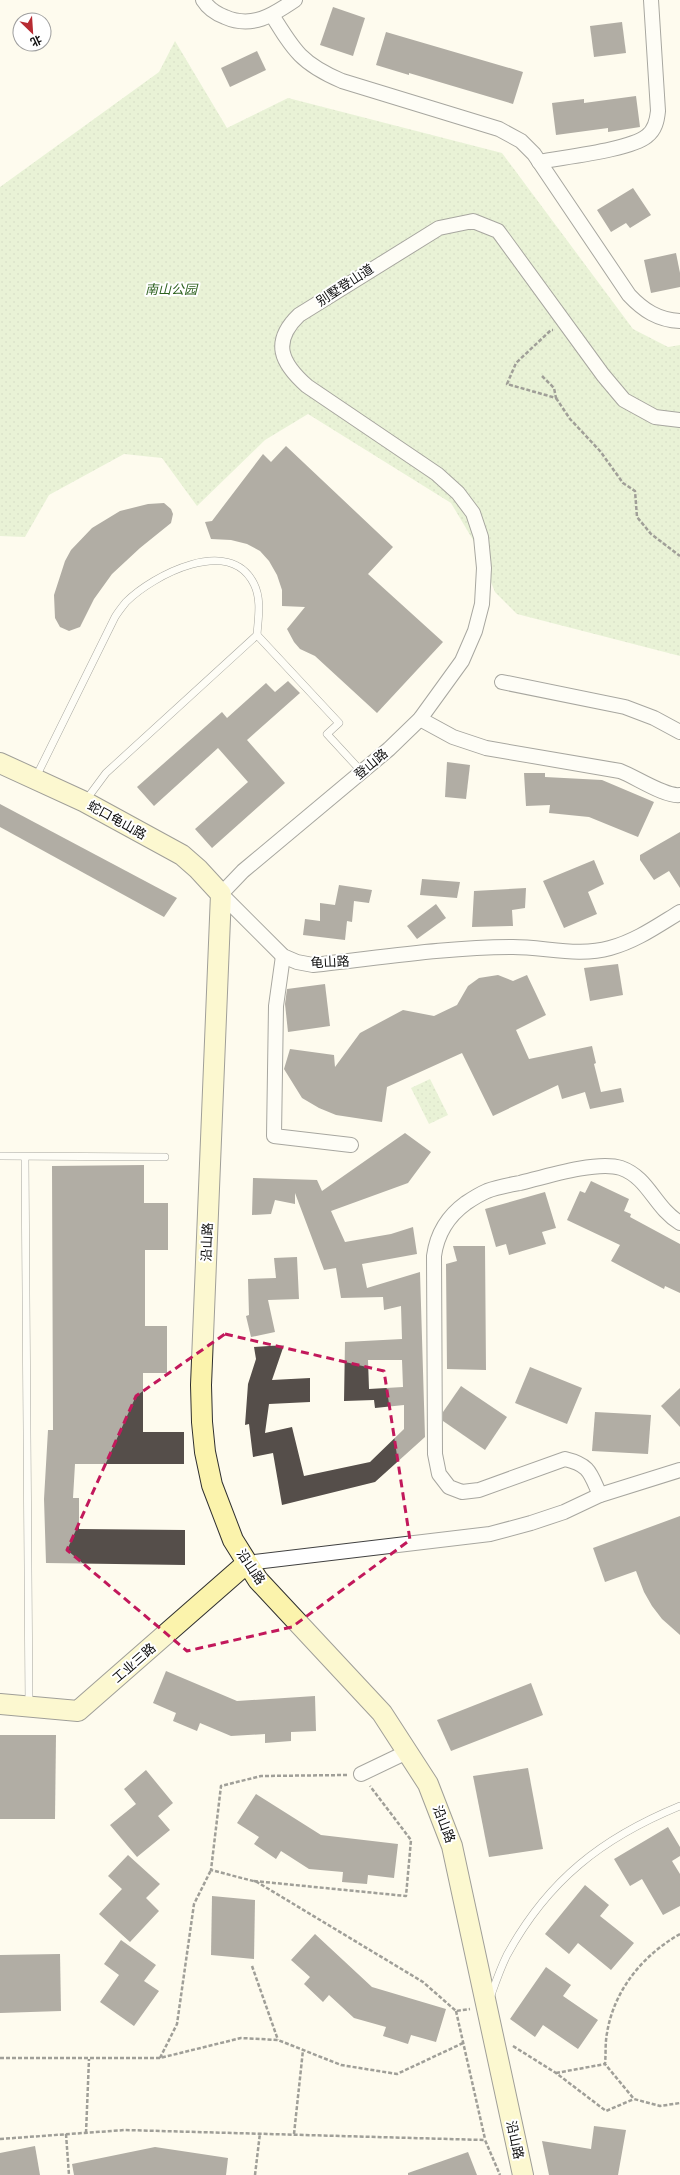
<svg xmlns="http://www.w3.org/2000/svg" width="680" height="2175" font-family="'Times New Roman','Noto Sans SC',serif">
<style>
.park{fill:url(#park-dots)}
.building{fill:#554e4a;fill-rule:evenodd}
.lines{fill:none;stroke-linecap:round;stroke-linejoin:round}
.lane-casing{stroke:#404040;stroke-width:8}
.street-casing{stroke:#404040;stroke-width:16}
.secondary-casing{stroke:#2f2f2f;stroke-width:22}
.path{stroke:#2f2f2f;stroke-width:2.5;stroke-dasharray:4 2;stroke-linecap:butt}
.lane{stroke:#fff;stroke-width:7}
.street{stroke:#fff;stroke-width:14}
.secondary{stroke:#fbf3ac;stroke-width:20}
.marked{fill:none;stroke:#c2185b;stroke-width:3;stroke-dasharray:8 5;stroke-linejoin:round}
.labels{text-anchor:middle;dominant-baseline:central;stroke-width:4;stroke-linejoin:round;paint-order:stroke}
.street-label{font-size:13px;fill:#0d0d0d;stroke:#fff}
.park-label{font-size:13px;font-style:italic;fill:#2e6220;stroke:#fff}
</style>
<defs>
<pattern id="park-dots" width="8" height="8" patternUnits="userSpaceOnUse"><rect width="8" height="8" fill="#d1e7b9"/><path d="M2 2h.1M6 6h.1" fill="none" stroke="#b2c59e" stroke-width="1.8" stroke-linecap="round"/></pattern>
</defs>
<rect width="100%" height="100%" fill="#fefbee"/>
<!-- park -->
<g class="park">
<path d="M 175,41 L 227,128 L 288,98 L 502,153 L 633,329 L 668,347 L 680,345 L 680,656 L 517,614 L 495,592 L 476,545 L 451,503 L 308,414 L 265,440 L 197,506 L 162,458 L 124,454 L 49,495 L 25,537 L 0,536 L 0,187 L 159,72 Z"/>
<path d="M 430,1079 L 448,1115 L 429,1124 L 411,1088 Z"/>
</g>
<!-- building -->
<g class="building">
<path d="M 333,7 L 365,18 L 353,56 L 320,45 Z"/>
<path d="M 622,22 L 626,53 L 594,57 L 590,26 Z"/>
<path d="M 386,32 L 523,72 L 513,104 L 409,73 L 409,75 L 376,65 Z"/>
<path d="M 257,51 L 266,70 L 230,87 L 221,68 Z"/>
<path d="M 636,96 L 640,127 L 608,132 L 608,128 L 556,135 L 552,103 L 584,99 L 584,103 Z"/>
<path d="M 633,188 L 651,215 L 630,228 L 626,223 L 611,232 L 597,210 Z"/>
<path d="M 676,253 L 680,273 L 680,287 L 651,293 L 644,260 Z"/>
<path d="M 286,446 L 393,547 L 368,574 L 443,642 L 377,713 L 315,656 L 300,649 L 294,642 L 287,629 L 305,607 L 282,606 L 282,590 L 277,575 L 269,561 L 260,551 L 247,544 L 231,540 L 211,539 L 205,522 L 212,521 L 263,454 L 271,462 Z"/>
<path d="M 164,503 L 171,509 L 173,514 L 171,523 L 140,548 L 112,574 L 94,599 L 80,627 L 69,631 L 60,627 L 55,618 L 54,595 L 65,561 L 71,550 L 92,528 L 120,511 L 148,504 Z"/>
<path d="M 288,681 L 300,693 L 247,740 L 285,783 L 212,848 L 195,829 L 248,782 L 218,748 L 154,806 L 137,787 L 222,712 L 227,718 L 266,683 L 275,692 Z"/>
<path d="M 447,762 L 470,765 L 466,799 L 445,797 Z"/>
<path d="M 524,773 L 545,773 L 545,777 L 602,780 L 654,802 L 638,837 L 589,817 L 549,813 L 550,805 L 526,806 Z"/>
<path d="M 0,804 L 177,898 L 164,917 L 0,827 Z"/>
<path d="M 680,832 L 680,888 L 669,871 L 654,880 L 640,860 L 640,855 Z"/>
<path d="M 594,860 L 604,884 L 588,892 L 597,914 L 564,928 L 543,881 Z"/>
<path d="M 422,879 L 460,882 L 457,898 L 420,895 Z"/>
<path d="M 339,885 L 372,890 L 369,903 L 354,901 L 352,922 L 347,921 L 345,940 L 303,935 L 305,919 L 320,921 L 320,903 L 335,905 Z"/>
<path d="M 526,888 L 525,908 L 512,910 L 513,926 L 472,927 L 474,891 Z"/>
<path d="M 436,904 L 446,918 L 417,939 L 407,926 Z"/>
<path d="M 618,964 L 623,995 L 590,1001 L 584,968 Z"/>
<path d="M 498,975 L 513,981 L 527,975 L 546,1015 L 516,1030 L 529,1059 L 592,1046 L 596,1063 L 594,1064 L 601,1092 L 621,1088 L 624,1102 L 590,1109 L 585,1092 L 562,1099 L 558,1085 L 493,1116 L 462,1053 L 387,1087 L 382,1122 L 336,1115 L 319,1108 L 302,1098 L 284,1069 L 290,1049 L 334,1055 L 335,1067 L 360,1033 L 403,1010 L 434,1016 L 457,1005 L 468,986 L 479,978 Z"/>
<path d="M 325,984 L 330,1026 L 288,1032 L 285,1004 L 287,989 Z"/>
<path d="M 405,1133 L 431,1152 L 408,1183 L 331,1211 L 345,1242 L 391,1234 L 413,1227 L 417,1254 L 362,1264 L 367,1288 L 420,1272 L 425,1437 L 375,1482 L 282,1505 L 273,1453 L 253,1457 L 249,1424 L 245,1425 L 248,1384 L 256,1359 L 254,1347 L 284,1345 L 272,1380 L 310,1378 L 310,1402 L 269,1404 L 265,1433 L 292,1427 L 304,1476 L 370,1462 L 404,1429 L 404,1405 L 375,1408 L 374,1400 L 344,1401 L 345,1342 L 402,1339 L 401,1306 L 384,1310 L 383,1297 L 341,1298 L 336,1268 L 324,1270 L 295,1193 L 295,1204 L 275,1200 L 271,1214 L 252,1215 L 253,1178 L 317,1180 L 322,1191 ZM 368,1360 L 402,1360 L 403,1387 L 369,1389 Z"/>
<path d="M 144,1165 L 144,1203 L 168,1203 L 168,1250 L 145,1250 L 145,1326 L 167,1326 L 167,1373 L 143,1373 L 143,1432 L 184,1432 L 184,1464 L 75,1464 L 73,1498 L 79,1498 L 79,1529 L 185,1530 L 185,1565 L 46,1563 L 44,1499 L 48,1430 L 53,1430 L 52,1166 Z"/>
<path d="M 591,1181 L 629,1199 L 624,1211 L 631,1214 L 630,1217 L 680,1244 L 680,1293 L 665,1286 L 664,1289 L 611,1261 L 620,1245 L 567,1220 L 580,1191 L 585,1193 Z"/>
<path d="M 545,1192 L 556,1228 L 542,1232 L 546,1244 L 509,1255 L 506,1244 L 496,1247 L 485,1209 Z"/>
<path d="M 453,1246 L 485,1246 L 486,1370 L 447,1369 L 446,1264 L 457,1261 Z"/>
<path d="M 297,1257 L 299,1299 L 268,1300 L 275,1332 L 251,1337 L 246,1316 L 249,1315 L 248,1279 L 276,1278 L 274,1258 Z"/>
<path d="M 530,1367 L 582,1388 L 567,1424 L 515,1403 Z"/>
<path d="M 461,1386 L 507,1417 L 485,1450 L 443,1421 L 443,1412 Z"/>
<path d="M 680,1388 L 680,1427 L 661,1406 Z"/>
<path d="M 595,1412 L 651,1415 L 648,1454 L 592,1451 Z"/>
<path d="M 680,1516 L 680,1635 L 662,1619 L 652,1606 L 644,1592 L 636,1571 L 605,1582 L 593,1548 Z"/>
<path d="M 166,1671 L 237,1701 L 315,1696 L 316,1731 L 291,1732 L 291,1741 L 265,1743 L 265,1734 L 231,1736 L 200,1723 L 197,1731 L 173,1721 L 176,1713 L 153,1703 Z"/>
<path d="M 531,1683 L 543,1715 L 451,1751 L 437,1720 Z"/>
<path d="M 0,1735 L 56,1735 L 55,1819 L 0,1819 Z"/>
<path d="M 528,1768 L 543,1849 L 489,1857 L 473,1776 Z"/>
<path d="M 146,1770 L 173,1803 L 158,1816 L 170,1830 L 137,1857 L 110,1825 L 136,1804 L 124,1789 Z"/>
<path d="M 256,1794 L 321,1835 L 398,1844 L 394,1878 L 368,1875 L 367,1884 L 342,1882 L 343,1872 L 309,1869 L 281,1851 L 276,1859 L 254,1844 L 259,1837 L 237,1823 Z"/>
<path d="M 668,1827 L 680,1847 L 680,1856 L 672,1861 L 680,1874 L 680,1906 L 663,1915 L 642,1879 L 630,1886 L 614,1859 Z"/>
<path d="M 128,1855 L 160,1884 L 146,1898 L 159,1911 L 130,1942 L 99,1914 L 122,1889 L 108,1876 Z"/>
<path d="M 585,1885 L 609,1905 L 600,1916 L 634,1943 L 611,1970 L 578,1943 L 569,1954 L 545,1934 Z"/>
<path d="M 212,1896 L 255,1900 L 254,1959 L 211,1955 Z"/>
<path d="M 315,1934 L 372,1987 L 446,2009 L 436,2042 L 411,2035 L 408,2044 L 383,2036 L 386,2027 L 354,2018 L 329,1995 L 323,2002 L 304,1984 L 310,1977 L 291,1960 Z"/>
<path d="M 121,1940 L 156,1965 L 144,1981 L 159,1991 L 134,2026 L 100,2002 L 119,1975 L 104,1964 Z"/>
<path d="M 60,1954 L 61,2011 L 0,2013 L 0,1955 Z"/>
<path d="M 546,1967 L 571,1985 L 563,1996 L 598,2020 L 578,2049 L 543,2025 L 535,2037 L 510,2019 Z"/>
<path d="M 594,2126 L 626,2130 L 618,2175 L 549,2175 L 542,2141 L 591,2149 Z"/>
<path d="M 35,2146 L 40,2175 L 0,2175 L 0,2153 Z"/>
<path d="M 155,2147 L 228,2158 L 226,2175 L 74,2175 L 72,2164 Z"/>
<path d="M 468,2152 L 477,2175 L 408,2175 L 408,2173 Z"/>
</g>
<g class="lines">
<!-- lane casing -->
<g class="lane-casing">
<g id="lane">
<path d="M 257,635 L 339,723 L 327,734 L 362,772"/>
<path d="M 35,779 L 115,617 C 118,612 122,607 126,602 C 153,575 230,535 254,584 C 262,600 258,619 257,635 L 106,773 L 86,800"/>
<path d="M 0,1156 L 165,1157"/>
<path d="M 25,1157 L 29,1705"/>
<path d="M 490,1998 C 495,1984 500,1969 507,1955 C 548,1880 602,1838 680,1806"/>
</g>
</g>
<!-- street casing -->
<g class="street-casing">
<g id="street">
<path d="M 203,0 C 208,8 217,14 225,17 C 252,29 273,15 295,0"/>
<path d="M 272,15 C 294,51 302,64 342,81 L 499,129 L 521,141 L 534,154 L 629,295 C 643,310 658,320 680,321"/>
<path d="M 539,162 C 564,157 630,150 647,136 C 655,130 657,121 658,111 L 651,0"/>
<path d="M 680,420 L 655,417 L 624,400 L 603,375 L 498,231 L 473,221 L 439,228 L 299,315 C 271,342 281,363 307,386 L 437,474 L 458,493 L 473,513 L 481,537 L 484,568 L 482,604 L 475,631 L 462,661 L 420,719 L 389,749 L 243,871 L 221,894 L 283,956 L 297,962 L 313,965 C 379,958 447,947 513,947 C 545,947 579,957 610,948 C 636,941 657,926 680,912"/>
<path d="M 502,682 L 625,707 L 654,718 L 680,732"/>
<path d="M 420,719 L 453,737 L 486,748 L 620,771 C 636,777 665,797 680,795"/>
<path d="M 283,956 L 276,1006 L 274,1136 L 351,1145"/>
<path d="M 600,1495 C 590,1473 590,1465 565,1459 L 479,1490 L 462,1492 L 449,1487 L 439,1474 L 435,1454 L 434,1256 C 437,1234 448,1216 466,1203 C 472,1199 480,1194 487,1191 C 497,1187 509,1185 520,1183 C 544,1177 597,1160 621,1168 C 649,1178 654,1207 680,1223"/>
<path d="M 247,1563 L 490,1534 L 531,1523 L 564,1512 L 600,1495 L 680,1470"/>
<path d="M 361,1774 L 407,1752"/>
</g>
</g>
<!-- secondary casing -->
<g class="secondary-casing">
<g id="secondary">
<path d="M 0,763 L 85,802 L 182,855 L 198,869 L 221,894 L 201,1385 L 202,1422 L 205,1452 L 212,1485 L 233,1540 L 258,1580 L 382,1713 L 428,1784 L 452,1846 L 523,2175"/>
<path d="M 0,1704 L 78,1711 L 247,1563"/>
</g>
</g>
<!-- path -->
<g class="path">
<path d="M 542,376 L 554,388 L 556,398 L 507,384 L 516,363 L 551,330 L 553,330"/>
<path d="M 556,398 L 570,419 L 600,451 L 623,483 L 635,491 L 637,517 L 651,534 L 680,556"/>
<path d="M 347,1775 L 261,1776 L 221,1786 L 211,1870 L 257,1882 L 423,1982 L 456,2011 L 470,2009"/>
<path d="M 254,1881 L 406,1896 L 411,1840 L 370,1786"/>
<path d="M 680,1934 C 643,1955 614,1990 607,2033 C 605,2043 606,2054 605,2064 L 634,2099 L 660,2106 L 680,2103"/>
<path d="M 252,1966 L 278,2040"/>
<path d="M 456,2011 L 485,2139"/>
<path d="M 513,2046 L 556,2073 L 606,2111 L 634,2099"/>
<path d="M 0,2058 L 160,2058 L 241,2038 L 278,2040 L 341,2065 L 397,2074 L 463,2043"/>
<path d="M 160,2058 L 177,2024 L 194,1904 L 211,1870"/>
<path d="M 556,2073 L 605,2064"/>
<path d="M 86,2133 L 89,2059"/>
<path d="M 66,2134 L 69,2175"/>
<path d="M 294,2134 L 303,2050"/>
<path d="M 0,2139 L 125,2130 L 485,2140 L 500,2175"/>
<path d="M 255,2175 L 260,2133"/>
</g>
<!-- lane -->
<use href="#lane" class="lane"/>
<!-- street -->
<use href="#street" class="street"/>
<!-- secondary -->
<use href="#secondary" class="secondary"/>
</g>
<!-- marked area -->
<path d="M0 0H680V2175H0ZM 225,1334 L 384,1371 L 410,1540 L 292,1627 L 187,1651 L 67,1550 L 136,1396 Z" fill="#fefbee" fill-opacity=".55" fill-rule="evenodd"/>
<path class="marked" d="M 225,1334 L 384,1371 L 410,1540 L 292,1627 L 187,1651 L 67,1550 L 136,1396 Z"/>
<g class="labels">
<!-- street labels -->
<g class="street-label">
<text transform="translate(345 285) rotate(-33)">别墅登山道</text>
<text transform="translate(371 764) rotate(-40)">登山路</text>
<text transform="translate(117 820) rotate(29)">蛇口龟山路</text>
<text transform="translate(330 962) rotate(-3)">龟山路</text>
<text transform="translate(207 1242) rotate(-88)">沿山路</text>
<text transform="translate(251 1567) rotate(56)">沿山路</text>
<text transform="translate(134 1663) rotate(-41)">工业三路</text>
<text transform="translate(444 1824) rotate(69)">沿山路</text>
<text transform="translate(515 2140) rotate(78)">沿山路</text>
</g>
<!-- park labels -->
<g class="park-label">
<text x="171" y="289">南山公园</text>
</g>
</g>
<!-- north arrow -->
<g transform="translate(32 32) rotate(155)"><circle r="19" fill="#ffffff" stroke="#9e9e9e"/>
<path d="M0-3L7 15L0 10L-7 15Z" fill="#b72b32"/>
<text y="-6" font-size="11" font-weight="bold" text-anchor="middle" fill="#0d0d0d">北</text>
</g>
</svg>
